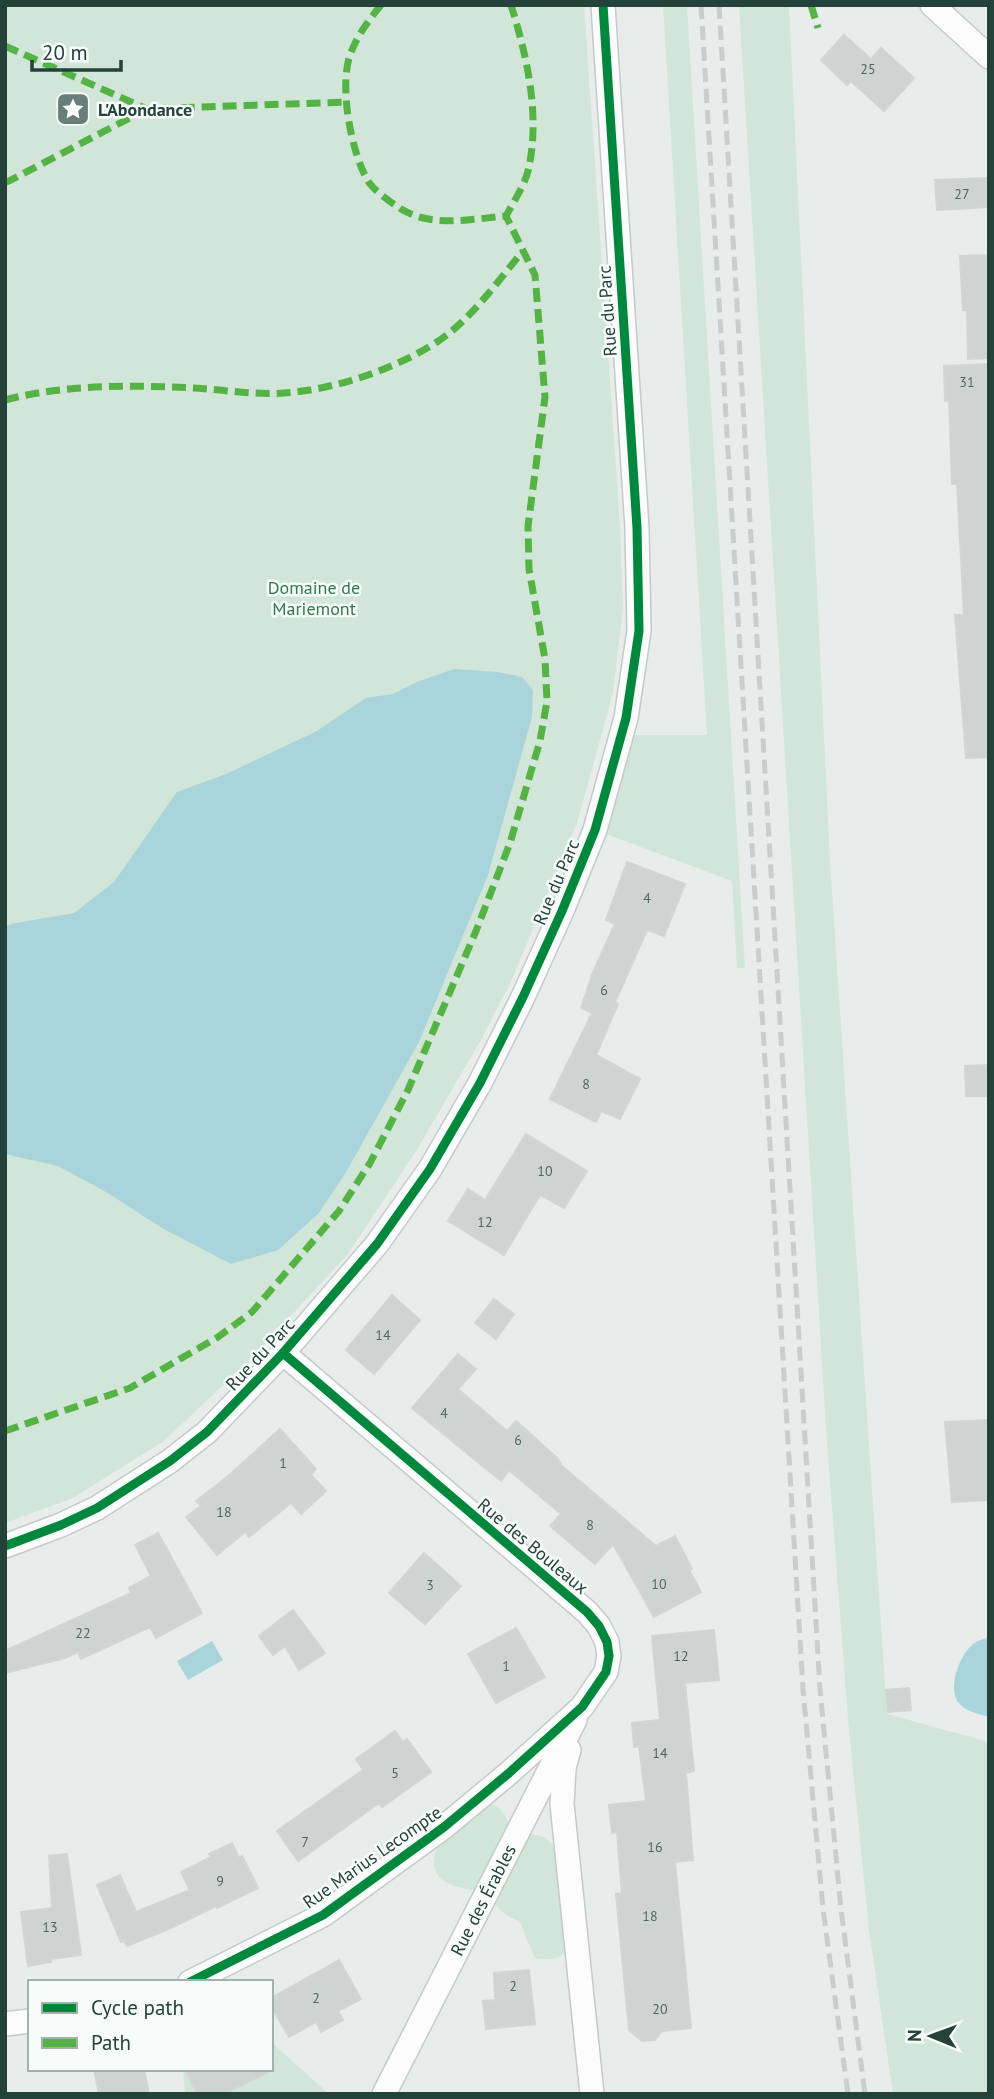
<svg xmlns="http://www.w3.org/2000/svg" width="994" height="2099" font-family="'PT Sans',sans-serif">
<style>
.green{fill:#d1e6d8}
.water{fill:#a9d4db}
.building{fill:#cfd4d2;stroke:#d1d6d4;stroke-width:2}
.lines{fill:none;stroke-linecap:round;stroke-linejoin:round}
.street-casing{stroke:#c5cac8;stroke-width:26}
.street{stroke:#fcfcfc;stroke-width:23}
.rail{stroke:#c9cdcc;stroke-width:5;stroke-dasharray:14 7;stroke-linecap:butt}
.quiet{stroke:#55b346;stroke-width:7;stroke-dasharray:14 7;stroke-linecap:butt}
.cycleway-casing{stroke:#f7fbf9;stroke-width:13}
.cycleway{stroke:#00873e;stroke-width:9}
.labels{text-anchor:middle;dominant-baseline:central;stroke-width:5;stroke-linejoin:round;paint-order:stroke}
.number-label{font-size:14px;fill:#506761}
.poi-label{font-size:18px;font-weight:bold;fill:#24423a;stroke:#f7fbf9;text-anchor:start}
.street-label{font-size:18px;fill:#24423a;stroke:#f7fbf9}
.park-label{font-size:18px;fill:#2d7a4b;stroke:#f7fbf9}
</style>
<rect width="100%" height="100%" fill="#e8edeb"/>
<!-- green -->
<g class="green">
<path d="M 5,5 L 584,5 L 620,525 L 623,608 L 613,693 L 577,823 L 510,984 L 481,1040 L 418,1148 L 348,1254 L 254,1356 L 164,1441 L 73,1498 L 5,1523 Z"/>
<path d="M 663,5 L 687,5 L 745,968 L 737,968 L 732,881 L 595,830 L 621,735 L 707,735 Z"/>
<path d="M 739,5 L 789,5 L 830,861 L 887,1714 L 989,1742 L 989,2094 L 893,2094 L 869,1930 L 848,1719 L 826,1429 Z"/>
<path d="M 490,1802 L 501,1810 L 516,1834 L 528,1833 L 544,1837 L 556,1848 L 576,1940 C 563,1958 557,1961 535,1958 L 519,1921 C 502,1914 495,1907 488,1891 C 473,1891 436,1887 434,1866 C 433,1854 441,1838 444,1827 Z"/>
<path d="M 271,2042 L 329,2094 L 185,2094 L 183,2069 L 271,2069 Z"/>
</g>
<!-- water -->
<g class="water">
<path d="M 454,669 L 498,672 L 522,677 L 533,690 L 532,717 L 488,875 L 419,1042 L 345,1174 L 318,1214 L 278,1250 L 231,1264 L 162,1228 L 106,1192 L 58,1166 L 5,1154 L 5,927 L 11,924 L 74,913 L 114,882 L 177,792 L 226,774 L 317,731 L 366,698 L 393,694 L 417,682 Z"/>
<path d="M 989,1637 L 989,1717 C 979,1714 964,1711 958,1702 C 948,1686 959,1656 973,1644 C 977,1641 984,1639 989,1637 Z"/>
<path d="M 212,1641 L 223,1660 L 188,1680 L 177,1661 Z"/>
</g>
<!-- building -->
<g class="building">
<path d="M 844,35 L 871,59 L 881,48 L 914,78 L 884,111 L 851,81 L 847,85 L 821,60 Z"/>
<path d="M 989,178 L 989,207 L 937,210 L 935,180 Z"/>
<path d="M 989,255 L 989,358 L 968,359 L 967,310 L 963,310 L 960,256 Z"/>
<path d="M 989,364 L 989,757 L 966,758 L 955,615 L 964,615 L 957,484 L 952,484 L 949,401 L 945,401 L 944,366 Z"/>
<path d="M 627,862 L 685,884 L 664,936 L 647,930 L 615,1002 L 618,1004 L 596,1055 L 640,1079 L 620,1119 L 601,1111 L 596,1122 L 550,1099 L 592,1013 L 581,1008 L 593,972 L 615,924 L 606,920 Z"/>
<path d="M 989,1065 L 989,1096 L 966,1096 L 965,1066 Z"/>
<path d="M 526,1134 L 587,1171 L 564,1208 L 540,1195 L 504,1255 L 448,1221 L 468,1189 L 485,1200 Z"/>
<path d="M 392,1295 L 420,1320 L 374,1374 L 346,1350 Z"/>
<path d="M 494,1299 L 514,1314 L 496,1339 L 475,1323 Z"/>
<path d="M 458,1354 L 476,1369 L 458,1389 L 507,1431 L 516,1421 L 557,1458 L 562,1466 L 656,1546 L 675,1536 L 692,1569 L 689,1570 L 701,1592 L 654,1617 L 613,1544 L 595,1564 L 550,1526 L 561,1514 L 509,1470 L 501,1481 L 412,1408 Z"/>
<path d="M 989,1420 L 989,1500 L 952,1502 L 945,1422 Z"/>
<path d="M 280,1429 L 316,1469 L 311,1475 L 326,1491 L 301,1514 L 291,1503 L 249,1537 L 245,1532 L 217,1555 L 186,1517 L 201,1506 L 196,1501 L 227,1477 Z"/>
<path d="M 158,1533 L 202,1613 L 156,1638 L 150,1627 L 81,1659 L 78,1652 L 65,1658 L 5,1673 L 5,1651 L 131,1593 L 129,1588 L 151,1576 L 135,1545 Z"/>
<path d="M 424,1553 L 461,1586 L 425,1624 L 389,1593 Z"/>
<path d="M 293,1610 L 325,1653 L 299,1670 L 285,1646 L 273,1655 L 259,1636 Z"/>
<path d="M 516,1628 L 545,1677 L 496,1703 L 468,1654 Z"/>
<path d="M 714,1630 L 719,1680 L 685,1683 L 694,1771 L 686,1773 L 693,1860 L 675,1862 L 691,2028 L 662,2031 L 655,2040 L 642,2041 L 629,2030 L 616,1894 L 622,1893 L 617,1832 L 612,1833 L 609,1805 L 646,1801 L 639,1746 L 634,1747 L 632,1723 L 660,1720 L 652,1636 Z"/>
<path d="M 909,1688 L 911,1710 L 888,1712 L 886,1690 Z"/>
<path d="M 395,1731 L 403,1742 L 407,1739 L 431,1772 L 382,1807 L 379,1803 L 298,1861 L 277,1831 L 363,1770 L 356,1759 Z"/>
<path d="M 232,1843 L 239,1858 L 242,1856 L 258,1888 L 217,1908 L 216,1906 L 171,1928 L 127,1946 L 124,1941 L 121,1942 L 97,1885 L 120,1875 L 136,1912 L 190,1890 L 181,1872 L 211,1857 L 209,1854 Z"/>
<path d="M 67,1854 L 81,1955 L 51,1959 L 51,1962 L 28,1966 L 21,1912 L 52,1908 L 49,1856 Z"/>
<path d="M 339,1960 L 361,1999 L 338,2011 L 343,2020 L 321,2032 L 316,2022 L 289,2037 L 271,2006 L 271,1998 Z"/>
<path d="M 529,1970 L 535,2024 L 486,2029 L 483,2001 L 495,2000 L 494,1973 Z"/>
<path d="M 94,2069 L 144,2069 L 149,2094 L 99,2094 Z"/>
<path d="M 186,2069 L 275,2069 L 223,2094 L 197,2094 Z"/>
</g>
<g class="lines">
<!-- street casing -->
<g class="street-casing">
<g id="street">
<path d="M 932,5 L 989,57"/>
<path d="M 5,1546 L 61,1525 L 97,1508 L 170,1461 L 207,1432 L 283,1353 L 377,1244 L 430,1169 L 480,1083 L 523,997 L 562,911 L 595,830 L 626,718 L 639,631 L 637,528 L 603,5"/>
<path d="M 569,1750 L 564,1768 L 562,1804 L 592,2094"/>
<path d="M 190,1982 L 323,1915 L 444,1827 L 509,1773 L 582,1707 L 606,1672 L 609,1656 L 607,1642 L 599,1626 L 587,1612 L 283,1353"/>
<path d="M 5,2024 L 30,2021"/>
<path d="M 384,2094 L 575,1720"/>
</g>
</g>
<!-- street -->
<use href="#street" class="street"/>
<!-- rail -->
<g class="rail">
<path d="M 701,5 L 803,1689 L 823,1909 L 848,2094"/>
<path d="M 719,5 L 820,1689 L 841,1909 L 865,2094"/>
</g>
<!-- quiet -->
<g class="quiet">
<path d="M 381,5 C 368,21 357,36 350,55 C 339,87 351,152 368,181 C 374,191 391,202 401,209 C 433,228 471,219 506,216 C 514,201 526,183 529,167 C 540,113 527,57 511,5"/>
<path d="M 811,5 L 818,28"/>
<path d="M 5,46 L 147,109 L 346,102"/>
<path d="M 5,183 L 147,109"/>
<path d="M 5,400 C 66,384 132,385 195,388 C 225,390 255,395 285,393 C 337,389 396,369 440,340 C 473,317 497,282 523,251"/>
<path d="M 5,1431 L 130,1388 L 218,1337 L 252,1312 L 339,1211 L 370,1163 L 408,1090 L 476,931 L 510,843 L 540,741 L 547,701 L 545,659 L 529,569 L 528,526 L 545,397 L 535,275 L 506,216"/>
</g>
<!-- cycleway casing -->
<g class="cycleway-casing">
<g id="cycleway">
<path d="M 5,1546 L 61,1525 L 97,1508 L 170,1461 L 207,1432 L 283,1353 L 377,1244 L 430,1169 L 480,1083 L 523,997 L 562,911 L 595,830 L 626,718 L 639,631 L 637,528 L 603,5"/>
<path d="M 190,1982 L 323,1915 L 444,1827 L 509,1773 L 582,1707 L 606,1672 L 609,1656 L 607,1642 L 599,1626 L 587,1612 L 283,1353"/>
</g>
</g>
<!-- cycleway -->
<use href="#cycleway" class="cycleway"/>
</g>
<!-- icons -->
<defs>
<g id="sight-square" transform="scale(1.75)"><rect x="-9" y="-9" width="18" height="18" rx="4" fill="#697e78" stroke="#f7fbf9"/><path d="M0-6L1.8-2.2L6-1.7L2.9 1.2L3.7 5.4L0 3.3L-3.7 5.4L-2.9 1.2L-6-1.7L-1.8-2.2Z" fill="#fff"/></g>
</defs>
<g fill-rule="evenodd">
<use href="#sight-square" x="73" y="109"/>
</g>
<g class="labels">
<!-- number labels -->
<g class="number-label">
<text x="868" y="69">25</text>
<text x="962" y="194">27</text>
<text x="967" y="382">31</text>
<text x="647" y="898">4</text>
<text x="604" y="990">6</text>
<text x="586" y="1084">8</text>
<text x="545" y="1171">10</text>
<text x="485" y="1222">12</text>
<text x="383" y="1335">14</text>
<text x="444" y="1413">4</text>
<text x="518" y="1440">6</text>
<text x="283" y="1463">1</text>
<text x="224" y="1512">18</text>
<text x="590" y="1525">8</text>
<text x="659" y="1584">10</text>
<text x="430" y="1585">3</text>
<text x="83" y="1633">22</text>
<text x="681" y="1656">12</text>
<text x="506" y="1666">1</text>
<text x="660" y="1753">14</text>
<text x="395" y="1773">5</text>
<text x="305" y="1842">7</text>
<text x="655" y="1847">16</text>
<text x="220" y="1881">9</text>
<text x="650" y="1916">18</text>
<text x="50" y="1927">13</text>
<text x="513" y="1986">2</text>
<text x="316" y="1998">2</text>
<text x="660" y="2009">20</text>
</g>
<!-- poi labels -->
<g class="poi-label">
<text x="98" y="109">L'Abondance</text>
</g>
<!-- street labels -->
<g class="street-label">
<text transform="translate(607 311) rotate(-94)">Rue du Parc</text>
<text transform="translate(556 882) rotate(-67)">Rue du Parc</text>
<text transform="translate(260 1354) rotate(-47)">Rue du Parc</text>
<text transform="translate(533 1546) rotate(40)">Rue des Bouleaux</text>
<text transform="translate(372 1857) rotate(-35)">Rue Marius Lecompte</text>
<text transform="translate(483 1900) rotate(-63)">Rue des Érables</text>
</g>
<!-- park labels -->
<g class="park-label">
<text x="314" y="587">Domaine de<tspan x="314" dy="21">Mariemont</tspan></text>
</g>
</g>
<!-- border -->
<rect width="994" height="2099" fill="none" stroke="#24423a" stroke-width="14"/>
<!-- legend -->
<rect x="28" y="1980" width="245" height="91" fill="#f7fbf9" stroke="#a3b1ad" stroke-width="2"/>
<rect x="42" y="2003" width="35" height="10" fill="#00873e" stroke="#a3b1ad" stroke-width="2"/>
<text x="91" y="2015" font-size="21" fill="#24423a">Cycle path</text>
<rect x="42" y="2038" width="35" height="10" fill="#55b346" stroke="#a3b1ad" stroke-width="2"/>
<text x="91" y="2050" font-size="21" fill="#24423a">Path</text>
<!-- north arrow -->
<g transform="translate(931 2036) rotate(271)" stroke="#f7fbf9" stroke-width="5" paint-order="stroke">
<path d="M0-5L12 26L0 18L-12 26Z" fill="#24423a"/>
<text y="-10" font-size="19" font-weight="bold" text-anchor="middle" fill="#24423a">N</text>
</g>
<!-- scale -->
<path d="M32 60v10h89v-10" fill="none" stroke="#24423a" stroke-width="3.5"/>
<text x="42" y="60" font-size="21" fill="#24423a" stroke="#f7fbf9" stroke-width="5" paint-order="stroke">20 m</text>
</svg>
